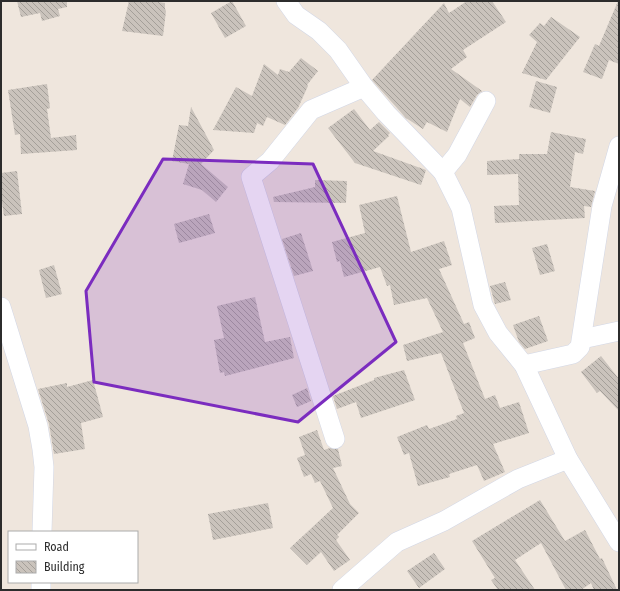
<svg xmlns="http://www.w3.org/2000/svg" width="620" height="591" font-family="'Fira Sans Condensed',sans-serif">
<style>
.building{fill:url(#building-back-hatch)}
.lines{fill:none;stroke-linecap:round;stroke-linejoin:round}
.minor-casing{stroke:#d2d7e6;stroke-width:20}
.minor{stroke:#fff;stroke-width:19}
.marked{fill:#7b2cbf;fill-opacity:0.2;stroke:#7b2cbf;stroke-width:3;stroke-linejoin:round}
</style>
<defs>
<pattern id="building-back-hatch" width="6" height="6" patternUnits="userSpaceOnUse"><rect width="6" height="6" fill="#cac3bc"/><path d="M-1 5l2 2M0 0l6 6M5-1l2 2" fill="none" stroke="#a49f99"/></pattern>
</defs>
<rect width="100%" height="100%" fill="#efe6dd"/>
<!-- building -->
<g class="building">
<path d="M 17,1 L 67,1 L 67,7 L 58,9 L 60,16 L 42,21 L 40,13 L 21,17 Z"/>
<path d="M 129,1 L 151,1 L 165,3 L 165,9 L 166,11 L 163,36 L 122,31 Z"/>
<path d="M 232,1 L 246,26 L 225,38 L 211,13 Z"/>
<path d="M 467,1 L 492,1 L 506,22 L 463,50 L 467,57 L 451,69 L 482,91 L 477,95 L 470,107 L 460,99 L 447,132 L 427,122 L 423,129 L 406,118 L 372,80 L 444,3 L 449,13 Z"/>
<path d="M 618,1 L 619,64 L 609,60 L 602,79 L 583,72 L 595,44 L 599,46 Z"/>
<path d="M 551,17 L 580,37 L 546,80 L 522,73 L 537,42 L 529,35 L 540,23 L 544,26 Z"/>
<path d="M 301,58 L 318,71 L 307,85 L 308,86 L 298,108 L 285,125 L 267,117 L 263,126 L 257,123 L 254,133 L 213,130 L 236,87 L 252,96 L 264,64 L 278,75 L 280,69 L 289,72 Z"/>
<path d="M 536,81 L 557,87 L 550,113 L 529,107 Z"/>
<path d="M 47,84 L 50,108 L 47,109 L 51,138 L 76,135 L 77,150 L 21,154 L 20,134 L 15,135 L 8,90 Z"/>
<path d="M 191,107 L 214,150 L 201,164 L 228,187 L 216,202 L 202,190 L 183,184 L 189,164 L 172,161 L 179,125 L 188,126 Z"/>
<path d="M 354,109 L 370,130 L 379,122 L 390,133 L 388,135 L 389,136 L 373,151 L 426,170 L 421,185 L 355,163 L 328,128 Z"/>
<path d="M 551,132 L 586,139 L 583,154 L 575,152 L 570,187 L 595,191 L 591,207 L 584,206 L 585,218 L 495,223 L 494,206 L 519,205 L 518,174 L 487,175 L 487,161 L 519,159 L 519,154 L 547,154 Z"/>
<path d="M 17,171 L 22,214 L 4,216 L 1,196 L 1,173 Z"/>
<path d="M 315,180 L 347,181 L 346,203 L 274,202 L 273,197 L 315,187 Z"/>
<path d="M 397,196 L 411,252 L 444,241 L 452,265 L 439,269 L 464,324 L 469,322 L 475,338 L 463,343 L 485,399 L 495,395 L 500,408 L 519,402 L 529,433 L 493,444 L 505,472 L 484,481 L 477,465 L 449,474 L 450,477 L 418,486 L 409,453 L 404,455 L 397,437 L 427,425 L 429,429 L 457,419 L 456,416 L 464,413 L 441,353 L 407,361 L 403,345 L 443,332 L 427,298 L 394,305 L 390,285 L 387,286 L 380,267 L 344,277 L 340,261 L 337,262 L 332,242 L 365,233 L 359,205 Z"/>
<path d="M 209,214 L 215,233 L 179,243 L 174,224 Z"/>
<path d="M 301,233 L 313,271 L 294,276 L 282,239 Z"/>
<path d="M 547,244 L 555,271 L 540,275 L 532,248 Z"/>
<path d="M 54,265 L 62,294 L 46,298 L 39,270 Z"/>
<path d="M 505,282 L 511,300 L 495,304 L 490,286 Z"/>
<path d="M 255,297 L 265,342 L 290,337 L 294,358 L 225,376 L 224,372 L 220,373 L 214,340 L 224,338 L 217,306 Z"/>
<path d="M 539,316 L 548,341 L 525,349 L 519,342 L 513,325 Z"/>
<path d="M 601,356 L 619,379 L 619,411 L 600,391 L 597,393 L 581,372 Z"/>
<path d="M 404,370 L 415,400 L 361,418 L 356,402 L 337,409 L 333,396 L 374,380 L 374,378 Z"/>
<path d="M 93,380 L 103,417 L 81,423 L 85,449 L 54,454 L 49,424 L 38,389 L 67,383 L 67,387 Z"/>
<path d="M 307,388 L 311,401 L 297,407 L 292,395 Z"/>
<path d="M 317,430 L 324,450 L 330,448 L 338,449 L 342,466 L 333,468 L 350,504 L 359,513 L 337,535 L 339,537 L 336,540 L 350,560 L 334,571 L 321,552 L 307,565 L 290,548 L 333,508 L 320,481 L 315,483 L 311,474 L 304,477 L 297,458 L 305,455 L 299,437 Z"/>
<path d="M 540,500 L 565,541 L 585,530 L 600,559 L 602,558 L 617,590 L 594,590 L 591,583 L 581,590 L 566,590 L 541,543 L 515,560 L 535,590 L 498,590 L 491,580 L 495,578 L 472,541 Z"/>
<path d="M 268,503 L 273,528 L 213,540 L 208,514 Z"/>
<path d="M 434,553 L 445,569 L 419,588 L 407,571 Z"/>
</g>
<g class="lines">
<!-- minor casing -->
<g class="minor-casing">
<g id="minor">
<path d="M 286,1 L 296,15 L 319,31 L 338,50 L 364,87 L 386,113 L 443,172 L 461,208 L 483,305 L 498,333 L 524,365 L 568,459 L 619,542"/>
<path d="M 443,172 L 457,155 L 486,101"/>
<path d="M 1,307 L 38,426 L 42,449 L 44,467 L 42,532"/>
<path d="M 582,339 L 619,331"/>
<path d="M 524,365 L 573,354 L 580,347 L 602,206 L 619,146"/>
<path d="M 335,439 L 251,177 L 270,161 L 311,110 L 364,87"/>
<path d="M 41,590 L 41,582"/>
<path d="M 342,590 L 397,542 L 444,521 L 518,479 L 568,459"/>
</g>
</g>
<!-- minor -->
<use href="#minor" class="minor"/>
</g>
<!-- marked area -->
<path class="marked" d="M 163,159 L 313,164 L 396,342 L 298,422 L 94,382 L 86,291 Z"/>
<!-- border -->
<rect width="620" height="591" fill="none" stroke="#2c2c2c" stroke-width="4"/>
<!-- legend -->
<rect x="8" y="531" width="130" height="52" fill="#ffffff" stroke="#ababab"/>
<rect x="16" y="544" width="20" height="6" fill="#ffffff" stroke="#ababab"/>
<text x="44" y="551" font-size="12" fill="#2c2c2c">Road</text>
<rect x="16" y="561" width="20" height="12" fill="url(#building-back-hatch)" stroke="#ababab"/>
<text x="44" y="571" font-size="12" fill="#2c2c2c">Building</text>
</svg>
